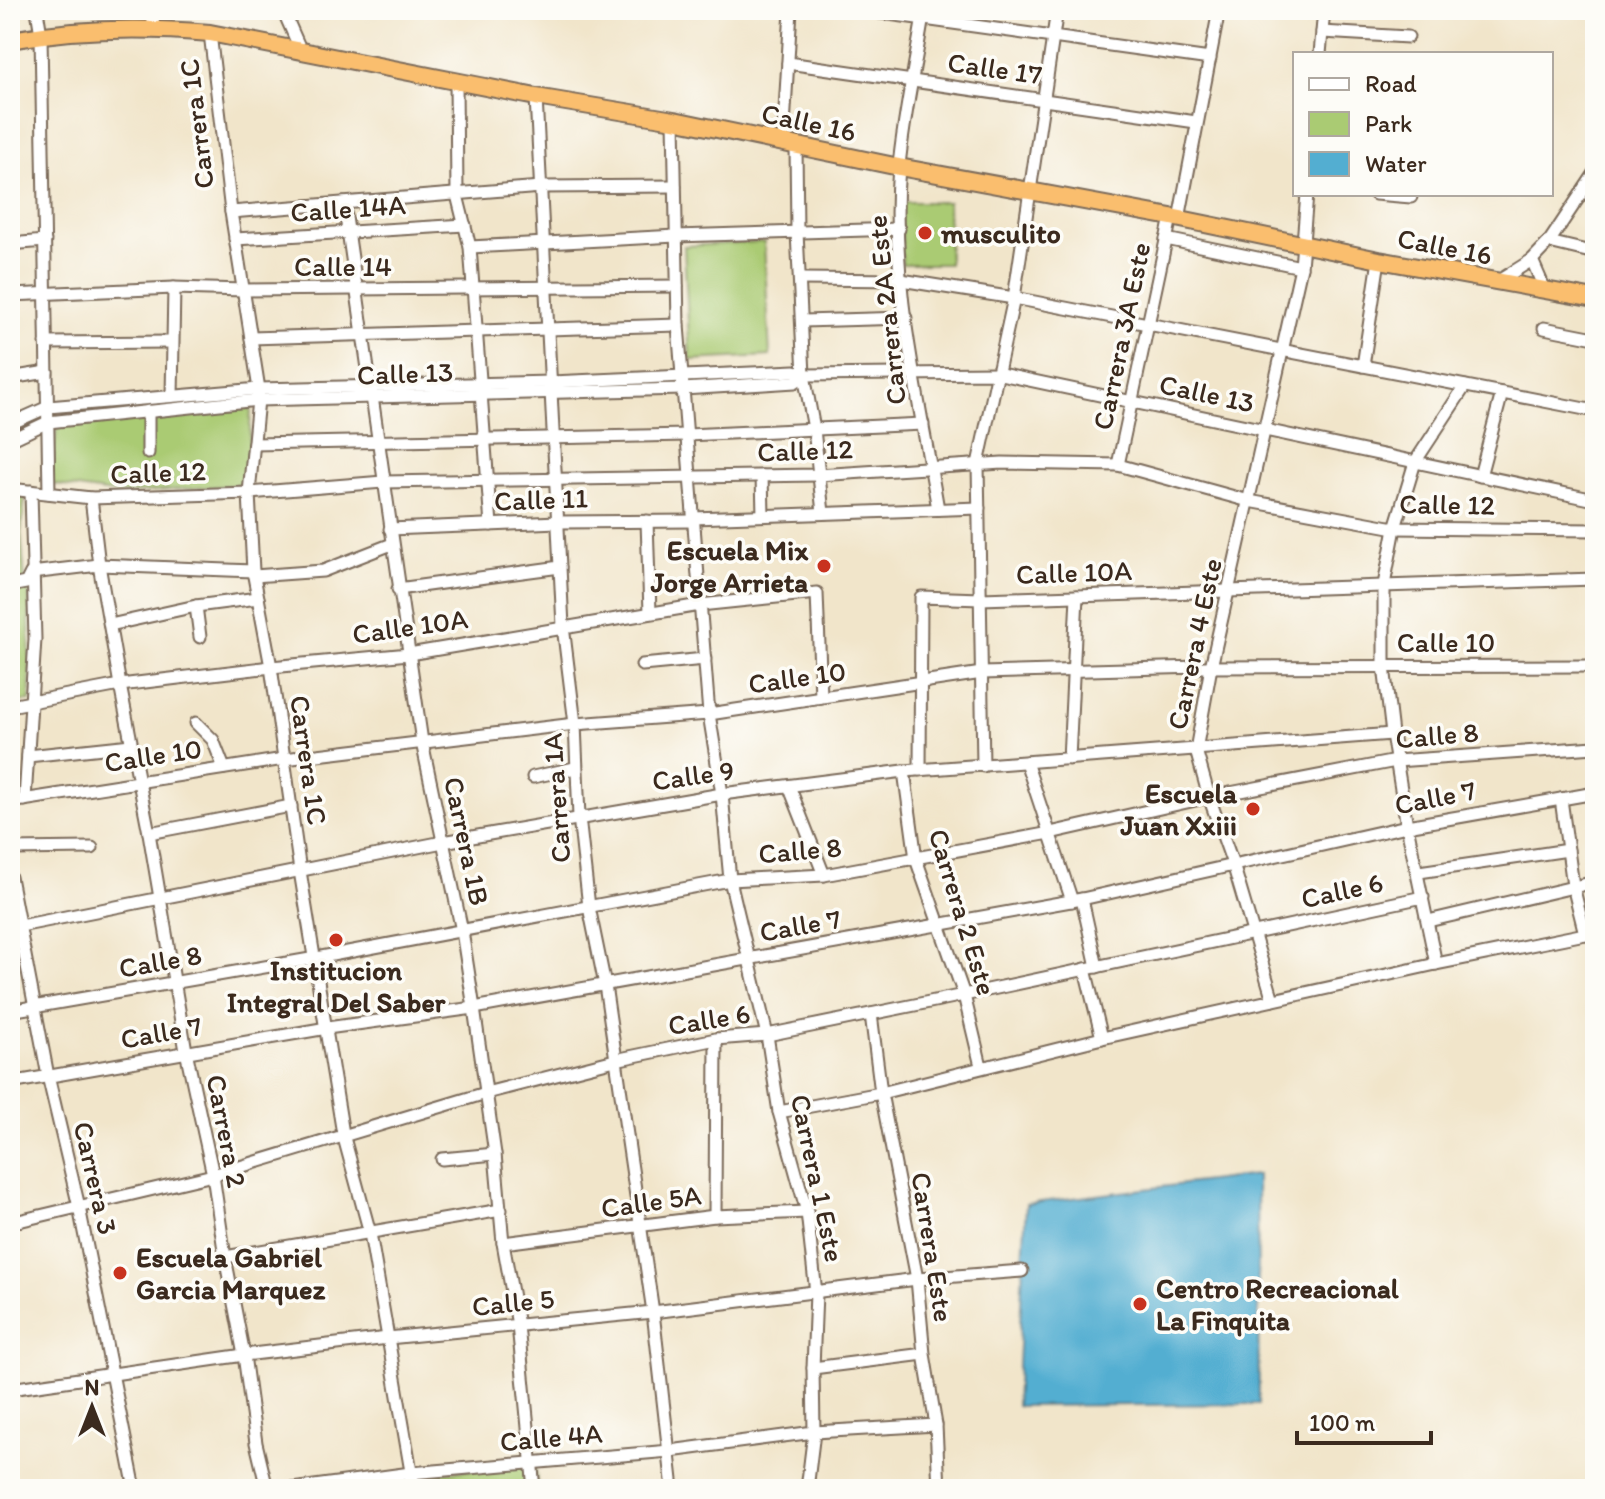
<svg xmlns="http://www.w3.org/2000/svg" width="1605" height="1499" font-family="Itim,sans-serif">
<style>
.green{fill:#aacb73;stroke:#727a48;stroke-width:2}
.water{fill:#53aed1;stroke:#476c78;stroke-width:2}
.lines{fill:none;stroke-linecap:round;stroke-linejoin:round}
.minor-casing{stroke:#7b6b5a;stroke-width:15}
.highway-casing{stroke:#7b6b5a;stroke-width:20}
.minor{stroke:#fff;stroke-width:11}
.highway{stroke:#fabe6e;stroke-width:16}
.poi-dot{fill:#c8321e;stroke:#fdfcf7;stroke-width:3}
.labels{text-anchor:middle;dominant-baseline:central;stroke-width:7;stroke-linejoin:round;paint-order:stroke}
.street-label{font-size:28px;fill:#3b2a1e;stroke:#fdfcf7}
.poi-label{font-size:28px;font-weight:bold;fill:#3b2a1e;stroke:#fdfcf7;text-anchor:start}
</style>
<rect width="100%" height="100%" fill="#fdfcf7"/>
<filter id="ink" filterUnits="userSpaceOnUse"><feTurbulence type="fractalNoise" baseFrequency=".0125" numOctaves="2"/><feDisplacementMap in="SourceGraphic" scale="16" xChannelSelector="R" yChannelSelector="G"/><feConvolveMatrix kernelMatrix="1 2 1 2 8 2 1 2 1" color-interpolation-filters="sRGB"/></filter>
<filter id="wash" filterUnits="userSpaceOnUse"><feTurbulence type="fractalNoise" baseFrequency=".006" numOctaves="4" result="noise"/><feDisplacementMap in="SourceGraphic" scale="32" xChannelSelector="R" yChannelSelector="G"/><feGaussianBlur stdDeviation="1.8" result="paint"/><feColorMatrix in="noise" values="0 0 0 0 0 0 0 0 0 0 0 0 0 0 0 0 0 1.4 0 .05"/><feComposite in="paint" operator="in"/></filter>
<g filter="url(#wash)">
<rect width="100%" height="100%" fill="#f1e5ca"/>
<!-- green -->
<g class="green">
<path d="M 901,202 L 948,202 L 949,264 L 902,264 Z"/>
<path d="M 764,242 L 770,356 L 690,360 L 684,246 Z"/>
<path d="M 251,408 L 247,484 L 119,494 L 50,484 L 57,427 Z"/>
<path d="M 10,494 L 25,497 L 21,533 L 25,582 L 10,584 Z"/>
<path d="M 29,584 L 30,701 L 10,702 L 10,587 Z"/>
<path d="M 535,1464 L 538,1489 L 429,1489 L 427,1474 Z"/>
</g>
<!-- water -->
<path class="water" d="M 1257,1175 L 1259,1404 L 1016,1406 L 1026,1204 Z"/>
</g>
<g filter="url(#ink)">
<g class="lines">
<!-- minor casing -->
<g class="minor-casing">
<g id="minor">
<path d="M 37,10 L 41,35 L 49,493"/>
<path d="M 150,10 L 155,28"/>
<path d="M 283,10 L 301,51"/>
<path d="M 860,10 L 1210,59"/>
<path d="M 924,10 C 916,62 904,114 899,166 C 889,280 919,397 938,509"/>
<path d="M 1322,32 L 1408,37"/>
<path d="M 210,33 L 231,212 L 259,389 L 249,493 L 253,571 L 271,667 L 300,871 L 343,1134 L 370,1233 L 414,1489"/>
<path d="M 1320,54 L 1324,10"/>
<path d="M 788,63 L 1196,122"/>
<path d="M 456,81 L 457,195 L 470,247 L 491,525"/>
<path d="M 536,97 L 563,626 L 575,724 L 579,817 L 589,907 L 605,985 L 653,1312 L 673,1489"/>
<path d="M 674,120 L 678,325 L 709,714 L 722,794 L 730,880 L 767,1035 L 779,1112 L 807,1212 L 816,1293 L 813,1368 L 814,1432 L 807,1489"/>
<path d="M 783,143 L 791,10"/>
<path d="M 796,146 L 797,232 L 804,375 L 814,429 L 823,513"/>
<path d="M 1375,194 L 1411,197"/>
<path d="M 344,203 L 422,742 L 462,931 L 474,1008 L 495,1154 L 503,1243 L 518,1325 L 534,1489"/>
<path d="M 231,212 L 541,187 L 675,186"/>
<path d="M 1179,219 L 1219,10"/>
<path d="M 235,239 L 465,225"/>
<path d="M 1166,239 L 1301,267"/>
<path d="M 1549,242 L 1595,253"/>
<path d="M 10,244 L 45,241"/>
<path d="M 470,247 L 676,236 L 899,229"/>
<path d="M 1532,260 L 1545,290"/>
<path d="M 801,279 L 901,280 L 1014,298 L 1595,411"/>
<path d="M 1497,282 L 1532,260 L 1549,242 L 1595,173"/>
<path d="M 10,295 L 174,288 L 244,290 L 677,286"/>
<path d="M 803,321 L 906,318"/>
<path d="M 1544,328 L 1595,338"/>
<path d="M 251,338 L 678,325"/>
<path d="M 46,343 L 172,342"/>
<path d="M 1363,366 L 1379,260"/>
<path d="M 10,378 L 47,372"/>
<path d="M 172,396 L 174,288"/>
<path d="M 148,411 L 148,453"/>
<path d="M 10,424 L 48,407 L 259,389 L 551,382 L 795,371 L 804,375 L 996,373 L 1595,500"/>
<path d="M 10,440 L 48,422 L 258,400 L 683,389 L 795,382 L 804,375"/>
<path d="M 254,444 L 687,435 L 923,424"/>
<path d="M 1118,465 L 1171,217"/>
<path d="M 762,476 L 763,515"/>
<path d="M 1480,476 L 1502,393"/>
<path d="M 10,489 L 91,498 L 249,493 L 383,482 L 818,475 L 1002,463 L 1118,465 L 1249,501 L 1395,528 L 1595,530"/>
<path d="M 91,498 L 99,565 L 120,685 L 149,833 L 186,1051 L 213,1175 L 225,1257 L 244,1355 L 256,1443 L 267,1489"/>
<path d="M 693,518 L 979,508"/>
<path d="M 647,521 L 650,613"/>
<path d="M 390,529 L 558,522 L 694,521"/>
<path d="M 254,576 L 323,571 L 392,544"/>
<path d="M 10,586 L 26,583 L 31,573 L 99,565 L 253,571"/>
<path d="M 398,589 L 560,567"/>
<path d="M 196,606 L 200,637"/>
<path d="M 110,625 L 196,606 L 258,598"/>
<path d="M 642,665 L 705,659"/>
<path d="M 10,706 L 120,685 L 271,667 L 409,654 L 700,605 L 817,593 L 821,697"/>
<path d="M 196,723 L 213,740 L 224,768"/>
<path d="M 28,756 L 131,745"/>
<path d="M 1069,759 L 1077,596"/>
<path d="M 1026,762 L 1072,901"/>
<path d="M 983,766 L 978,464 L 1014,298 L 1057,10"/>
<path d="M 920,770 L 921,597 L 981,599 L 1595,579"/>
<path d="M 904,771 L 916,859 L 964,995 L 981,1066"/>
<path d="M 533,777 L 575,768"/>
<path d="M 789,786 L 824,875"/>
<path d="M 1561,799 L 1573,886 L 1585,934"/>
<path d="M 25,800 L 35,639 L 31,491"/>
<path d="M 10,802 L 284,759 L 575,724 L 709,714 L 982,673 L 1200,667 L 1595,666"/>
<path d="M 149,833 L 291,806"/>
<path d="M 10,849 L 92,848"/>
<path d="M 1419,872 L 1568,850"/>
<path d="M 10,877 L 48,1076 L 79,1207 L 135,1489"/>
<path d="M 1082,899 L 1097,967"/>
<path d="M 1428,921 L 1595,882"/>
<path d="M 10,928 L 443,842 L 722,794 L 904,771 L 1392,734"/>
<path d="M 1436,964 L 1407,826 L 1392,734 L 1384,666 L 1384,585 L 1395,528 L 1415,462 L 1465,386"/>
<path d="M 1085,969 L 1102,1038"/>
<path d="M 1273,1000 L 1233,864 L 1209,797 L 1196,750 L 1211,667 L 1301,267 L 1307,194"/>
<path d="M 10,1011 L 316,958 L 730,880 L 824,875 L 1050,833 L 1209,797 L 1396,761 L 1595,747"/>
<path d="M 871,1014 L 881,1093 L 917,1279 L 924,1354 L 936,1425 L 939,1489"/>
<path d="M 10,1083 L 327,1028 L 474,1008 L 1082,899 L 1407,826 L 1595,793"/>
<path d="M 779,1112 L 881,1093 L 1102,1038 L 1436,964 L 1595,932"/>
<path d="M 442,1159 L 495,1154"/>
<path d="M 715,1216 L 716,1039"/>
<path d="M 10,1223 L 213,1175 L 486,1093 L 615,1060 L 716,1039 L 767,1035 L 964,995 L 1423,897"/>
<path d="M 503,1243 L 715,1216 L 807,1212"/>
<path d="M 225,1257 L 501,1210"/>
<path d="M 813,1368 L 924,1354"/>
<path d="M 10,1389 L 244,1355 L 388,1338 L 653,1312 L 917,1279 L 1022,1271"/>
<path d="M 292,1489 L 411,1473 L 670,1451 L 814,1432 L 936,1425"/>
</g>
</g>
<!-- highway casing -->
<g class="highway-casing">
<path id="highway" d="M 10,40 C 77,28 143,27 210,33 L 536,97 L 674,120 L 899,167 L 1171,217 L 1379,260 L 1595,299"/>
</g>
<!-- minor -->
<use href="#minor" class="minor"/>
<!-- highway -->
<use href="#highway" class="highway"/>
</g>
</g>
<!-- markers -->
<g class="poi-dot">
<circle cx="925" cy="233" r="8"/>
<circle cx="824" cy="566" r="8"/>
<circle cx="1253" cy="809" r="8"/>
<circle cx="336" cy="940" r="8"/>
<circle cx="120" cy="1273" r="8"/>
<circle cx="1140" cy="1304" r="8"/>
</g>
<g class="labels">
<!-- street labels -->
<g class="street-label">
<text transform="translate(995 68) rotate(8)">Calle 17</text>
<text transform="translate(809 122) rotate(12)">Calle 16</text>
<text transform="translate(196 124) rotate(-97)">Carrera 1C</text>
<text transform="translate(348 208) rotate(-4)">Calle 14A</text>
<text transform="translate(1445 246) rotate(11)">Calle 16</text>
<text x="343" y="266">Calle 14</text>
<text transform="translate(886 310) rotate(-96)">Carrera 2A Este</text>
<text transform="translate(1121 336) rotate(-78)">Carrera 3A Este</text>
<text transform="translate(405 373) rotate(-2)">Calle 13</text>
<text transform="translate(1207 393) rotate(12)">Calle 13</text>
<text transform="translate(805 450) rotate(-2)">Calle 12</text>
<text transform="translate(158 472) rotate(-2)">Calle 12</text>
<text transform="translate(541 499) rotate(-2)">Calle 11</text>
<text transform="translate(1447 504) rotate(1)">Calle 12</text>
<text transform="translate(1074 572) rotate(-2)">Calle 10A</text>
<text transform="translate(410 626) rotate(-8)">Calle 10A</text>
<text x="1446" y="642">Calle 10</text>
<text transform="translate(1194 644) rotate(-78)">Carrera 4 Este</text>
<text transform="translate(797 677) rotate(-8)">Calle 10</text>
<text transform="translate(1437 735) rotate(-5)">Calle 8</text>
<text transform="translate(153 755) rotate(-9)">Calle 10</text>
<text transform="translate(309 760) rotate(82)">Carrera 1C</text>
<text transform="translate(693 775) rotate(-8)">Calle 9</text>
<text transform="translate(1435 797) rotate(-11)">Calle 7</text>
<text transform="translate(556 798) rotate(-94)">Carrera 1A</text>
<text transform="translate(467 841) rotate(78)">Carrera 1B</text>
<text transform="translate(800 850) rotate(-5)">Calle 8</text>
<text transform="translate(1342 890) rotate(-12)">Calle 6</text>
<text transform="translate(963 912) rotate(73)">Carrera 2 Este</text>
<text transform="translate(800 925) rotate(-10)">Calle 7</text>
<text transform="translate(160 961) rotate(-10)">Calle 8</text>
<text transform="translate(709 1019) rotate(-9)">Calle 6</text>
<text transform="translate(161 1032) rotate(-10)">Calle 7</text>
<text transform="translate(227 1131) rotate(79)">Carrera 2</text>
<text transform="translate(96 1178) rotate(77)">Carrera 3</text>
<text transform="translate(818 1178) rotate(78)">Carrera 1 Este</text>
<text transform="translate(651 1201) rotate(-8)">Calle 5A</text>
<text transform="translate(933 1247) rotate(81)">Carrera Este</text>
<text transform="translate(513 1302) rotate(-6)">Calle 5</text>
<text transform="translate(551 1437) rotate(-5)">Calle 4A</text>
</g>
<!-- poi labels -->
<g class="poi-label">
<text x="941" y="233">musculito</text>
<text x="808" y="550" text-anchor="end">Escuela Mix<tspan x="808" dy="32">Jorge Arrieta</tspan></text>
<text x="1237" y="793" text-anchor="end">Escuela<tspan x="1237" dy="32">Juan Xxiii</tspan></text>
<text x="336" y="970" text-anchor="middle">Institucion<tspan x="336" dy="32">Integral Del Saber</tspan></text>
<text x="136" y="1257">Escuela Gabriel<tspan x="136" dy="32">Garcia Marquez</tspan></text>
<text x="1156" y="1288">Centro Recreacional<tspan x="1156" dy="32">La Finquita</tspan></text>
</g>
</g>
<!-- margin -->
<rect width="1605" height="1499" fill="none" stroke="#fdfcf7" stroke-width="40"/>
<!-- legend -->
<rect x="1293" y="52" width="260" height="144" fill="#fdfcf7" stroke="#afa8a0" stroke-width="2"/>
<rect x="1309" y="78" width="40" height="12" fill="#ffffff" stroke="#afa8a0" stroke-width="2"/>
<text x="1365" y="92" font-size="24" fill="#3b2a1e">Road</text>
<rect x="1309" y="112" width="40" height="24" fill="#aacb73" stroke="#afa8a0" stroke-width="2"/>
<text x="1365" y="132" font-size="24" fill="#3b2a1e">Park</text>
<rect x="1309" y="152" width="40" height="24" fill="#53aed1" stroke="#afa8a0" stroke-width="2"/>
<text x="1365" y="172" font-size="24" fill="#3b2a1e">Water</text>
<!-- north arrow -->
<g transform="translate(92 1407)" stroke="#fdfcf7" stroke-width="6" paint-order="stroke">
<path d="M0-6L14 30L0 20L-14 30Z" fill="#3b2a1e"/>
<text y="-12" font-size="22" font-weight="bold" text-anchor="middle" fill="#3b2a1e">N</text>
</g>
<!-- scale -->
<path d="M1297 1431v12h134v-12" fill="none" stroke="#3b2a1e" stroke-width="4"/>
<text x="1309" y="1431" font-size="24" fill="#3b2a1e" stroke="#fdfcf7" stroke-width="6" paint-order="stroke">100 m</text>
</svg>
